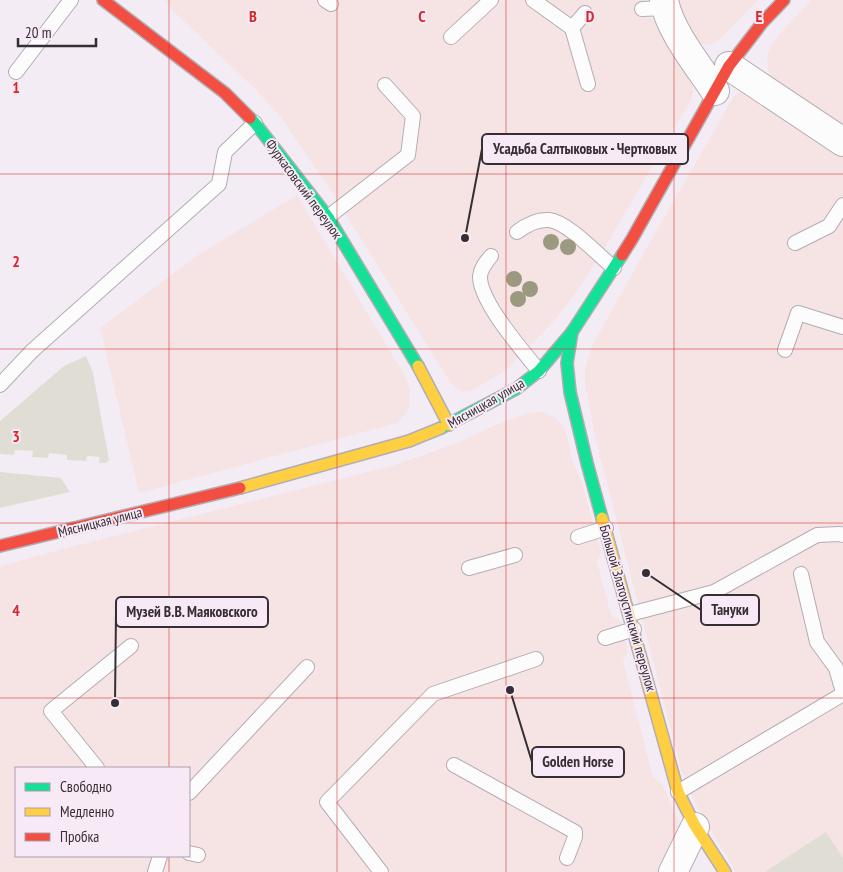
<svg xmlns="http://www.w3.org/2000/svg" width="843" height="872" font-family="'PT Sans Narrow',sans-serif">
<style>
.commercial{fill:#f6e4e5;fill-rule:evenodd}
.green{fill:#e0ded4}
.lines{fill:none;stroke-linecap:round;stroke-linejoin:round}
.lane-casing{stroke:#b3adb3;stroke-width:16}
.street-casing{stroke:#b3adb3;stroke-width:30}
.fast-casing{stroke:#b3adb3;stroke-width:14}
.slow-casing{stroke:#b3adb3;stroke-width:14}
.jam-casing{stroke:#b3adb3;stroke-width:14}
.lane{stroke:#fdfcfd;stroke-width:14}
.street{stroke:#fdfcfd;stroke-width:28}
.fast{stroke:#16e098;stroke-width:11}
.slow{stroke:#ffcf43;stroke-width:11}
.jam{stroke:#f24e42;stroke-width:11}
.tree{fill:#9b997f}
.grid{fill:none;stroke:#d62828;stroke-width:1;stroke-opacity:0.55}
.labels{text-anchor:middle;dominant-baseline:central;stroke-width:4;stroke-linejoin:round;paint-order:stroke}
.street-label{font-size:14px;fill:#352f34;stroke:#f8e9f7}
.grid-label{font-size:16px;text-anchor:middle;font-weight:bold;fill:#d62828;stroke:#f8e9f7;stroke-width:4;stroke-linejoin:round;paint-order:stroke}
.leader{fill:none;stroke:#352f34;stroke-width:2}
.callout-dot{fill:#352f34;stroke:#f8e9f7;stroke-width:2}
.callout{fill:#f8e9f7;stroke:#352f34;stroke-width:2}
.callout-label{font-size:15px;text-anchor:middle;font-weight:bold;fill:#352f34}
</style>
<rect width="100%" height="100%" fill="#f4ecf4"/>
<!-- commercial -->
<g class="commercial">
<path d="M 166,0 L 647,0 L 641,2 L 644,17 L 651,18 L 653,20 L 659,30 L 693,77 L 693,93 L 691,100 L 600,256 L 575,294 L 555,320 L 524,352 L 503,372 L 471,391 L 462,392 L 458,389 L 450,382 L 333,194 L 280,116 L 253,87 L 172,10 Z"/>
<path d="M 677,0 L 758,0 L 723,36 L 714,43 L 708,45 L 702,44 L 695,39 L 680,12 Z"/>
<path d="M 811,0 L 843,0 L 843,127 L 774,81 L 770,77 L 768,69 L 767,57 L 770,47 L 778,36 Z"/>
<path d="M 741,92 L 747,92 L 752,94 L 843,156 L 843,872 L 736,872 L 698,809 L 682,773 L 596,441 L 585,384 L 585,367 L 593,344 L 646,249 L 734,96 L 738,93 Z"/>
<path d="M 297,195 L 405,376 L 410,390 L 409,407 L 407,412 L 397,423 L 139,493 L 100,328 L 201,253 Z"/>
<path d="M 542,412 L 556,418 L 563,426 L 567,435 L 573,463 L 582,482 L 601,552 L 597,561 L 611,615 L 620,621 L 628,652 L 623,661 L 653,777 L 662,784 L 680,825 L 680,833 L 668,864 L 659,869 L 658,872 L 0,872 L 0,567 L 28,558 L 391,466 L 427,454 L 459,442 L 491,427 L 527,413 ZM 16,768 L 189,768 L 189,856 L 16,856 Z"/>
</g>
<!-- green -->
<g class="green">
<path d="M 86,356 L 93,373 L 109,460 L 106,463 L 99,463 L 100,457 L 87,456 L 86,461 L 67,460 L 67,455 L 49,453 L 48,458 L 32,457 L 33,451 L 15,450 L 14,455 L 0,454 L 0,421 L 64,366 Z"/>
<path d="M 0,472 L 61,478 L 70,492 L 0,508 Z"/>
<path d="M 826,832 L 843,858 L 843,872 L 767,872 L 766,871 Z"/>
</g>
<g class="lines">
<!-- lane casing -->
<g class="lane-casing">
<g id="lane">
<path d="M 325,0 L 331,4"/>
<path d="M 533,0 L 572,28 L 585,13"/>
<path d="M 642,9 L 665,8"/>
<path d="M 572,28 L 588,84"/>
<path d="M 451,37 L 491,0"/>
<path d="M 16,72 L 71,0"/>
<path d="M 328,217 L 408,155 L 413,116 L 385,85"/>
<path d="M 517,232 C 526,225 537,219 549,220 C 568,222 598,255 614,268"/>
<path d="M 795,243 L 829,226 L 843,205"/>
<path d="M 491,256 C 486,262 481,268 480,276 C 479,301 523,351 539,371"/>
<path d="M 785,350 L 798,313 L 843,327"/>
<path d="M 0,385 L 32,351 L 219,184 L 225,152 L 255,123"/>
<path d="M 578,537 L 606,528"/>
<path d="M 469,568 L 515,555"/>
<path d="M 801,574 L 817,642 L 836,668 L 843,692"/>
<path d="M 630,614 L 714,592 L 817,535 L 840,534 L 843,535"/>
<path d="M 605,638 L 634,629"/>
<path d="M 454,765 L 575,832 L 575,837 L 567,858"/>
<path d="M 97,768 L 51,711 L 131,646"/>
<path d="M 678,792 L 843,694"/>
<path d="M 189,793 L 307,667"/>
<path d="M 189,853 L 198,855"/>
<path d="M 155,872 L 160,856"/>
<path d="M 381,872 L 327,802 L 433,694 L 536,659"/>
</g>
</g>
<!-- street casing -->
<g class="street-casing">
<g id="street">
<path d="M 664,0 C 669,30 698,65 715,91"/>
<path d="M 729,66 L 843,142"/>
<path d="M 673,872 L 695,827"/>
</g>
</g>
<!-- fast casing -->
<g class="fast-casing">
<g id="fast">
<path d="M 250,118 L 255,123 L 328,217 L 418,366"/>
<path d="M 572,332 L 567,363 L 570,392 L 587,463 L 602,518"/>
<path d="M 441,428 L 516,389 L 539,371 L 572,332 L 622,255"/>
</g>
</g>
<!-- slow casing -->
<g class="slow-casing">
<g id="slow">
<path d="M 418,366 L 449,425"/>
<path d="M 240,488 L 409,441 L 441,428"/>
<path d="M 602,518 L 678,792 L 694,824 L 725,872"/>
</g>
</g>
<!-- jam casing -->
<g class="jam-casing">
<g id="jam">
<path d="M 103,0 L 225,93 L 250,118"/>
<path d="M 622,255 L 632,239 L 729,66 L 762,23 L 784,0"/>
<path d="M 0,546 L 240,488"/>
</g>
</g>
<!-- lane -->
<use href="#lane" class="lane"/>
<!-- street -->
<use href="#street" class="street"/>
<!-- fast -->
<use href="#fast" class="fast"/>
<!-- slow -->
<use href="#slow" class="slow"/>
<!-- jam -->
<use href="#jam" class="jam"/>
</g>
<!-- trees -->
<g class="tree">
<circle cx="551" cy="242" r="8"/>
<circle cx="568" cy="247" r="8"/>
<circle cx="514" cy="279" r="8"/>
<circle cx="530" cy="289" r="8"/>
<circle cx="518" cy="299" r="8"/>
</g>
<!-- grid -->
<path class="grid" d="M 169,0 L 169,768M 337,0 L 337,872M 506,0 L 506,872M 674,0 L 674,872M 0,174 L 843,174M 0,349 L 843,349M 0,523 L 843,523M 0,698 L 843,698M 169,856 L 169,872"/>
<g class="labels">
<!-- street labels -->
<g class="street-label">
<text transform="translate(304 189) rotate(54)">Фуркасовский переулок</text>
<text transform="translate(486 403) rotate(-30)">Мясницкая улица</text>
<text transform="translate(100 522) rotate(-14)">Мясницкая улица</text>
<text transform="translate(628 608) rotate(74)">Большой Златоустинский переулок</text>
</g>
</g>
<g class="grid-label">
<text x="253" y="22">B</text>
<text x="422" y="22">C</text>
<text x="590" y="22">D</text>
<text x="759" y="22">E</text>
<text x="16" y="93">1</text>
<text x="16" y="267">2</text>
<text x="16" y="442">3</text>
<text x="16" y="616">4</text>
</g>
<!-- callouts -->
<path class="leader" d="M465 238L482 149M646 573L701 610M115 703L116 612M510 690L532 762"/>
<g class="callout-dot">
<circle cx="465" cy="238" r="5"/>
<circle cx="646" cy="573" r="5"/>
<circle cx="115" cy="703" r="5"/>
<circle cx="510" cy="690" r="5"/>
</g>
<g class="callout">
<rect x="482" y="134" width="206" height="30" rx="5"/>
<rect x="701" y="595" width="58" height="30" rx="5"/>
<rect x="116" y="597" width="152" height="30" rx="5"/>
<rect x="532" y="747" width="92" height="30" rx="5"/>
</g>
<g class="callout-label">
<text x="585" y="154">Усадьба Салтыковых - Чертковых</text>
<text x="730" y="615">Тануки</text>
<text x="192" y="617">Музей В.В. Маяковского</text>
<text x="578" y="767">Golden Horse</text>
</g>
<!-- legend -->
<rect x="15" y="767" width="175" height="90" fill="#f8e9f7" stroke="#aa9fa9"/>
<rect x="25" y="783" width="25" height="8" fill="#16e098" stroke="#aa9fa9"/>
<text x="60" y="792" font-size="15" fill="#352f34">Свободно</text>
<rect x="25" y="808" width="25" height="8" fill="#ffcf43" stroke="#aa9fa9"/>
<text x="60" y="817" font-size="15" fill="#352f34">Медленно</text>
<rect x="25" y="833" width="25" height="8" fill="#f24e42" stroke="#aa9fa9"/>
<text x="60" y="842" font-size="15" fill="#352f34">Пробка</text>
<!-- scale -->
<path d="M18 38v8h78v-8" fill="none" stroke="#352f34" stroke-width="2.5"/>
<text x="25" y="38" font-size="15" fill="#352f34" stroke="#f8e9f7" stroke-width="4" paint-order="stroke">20 m</text>
</svg>
